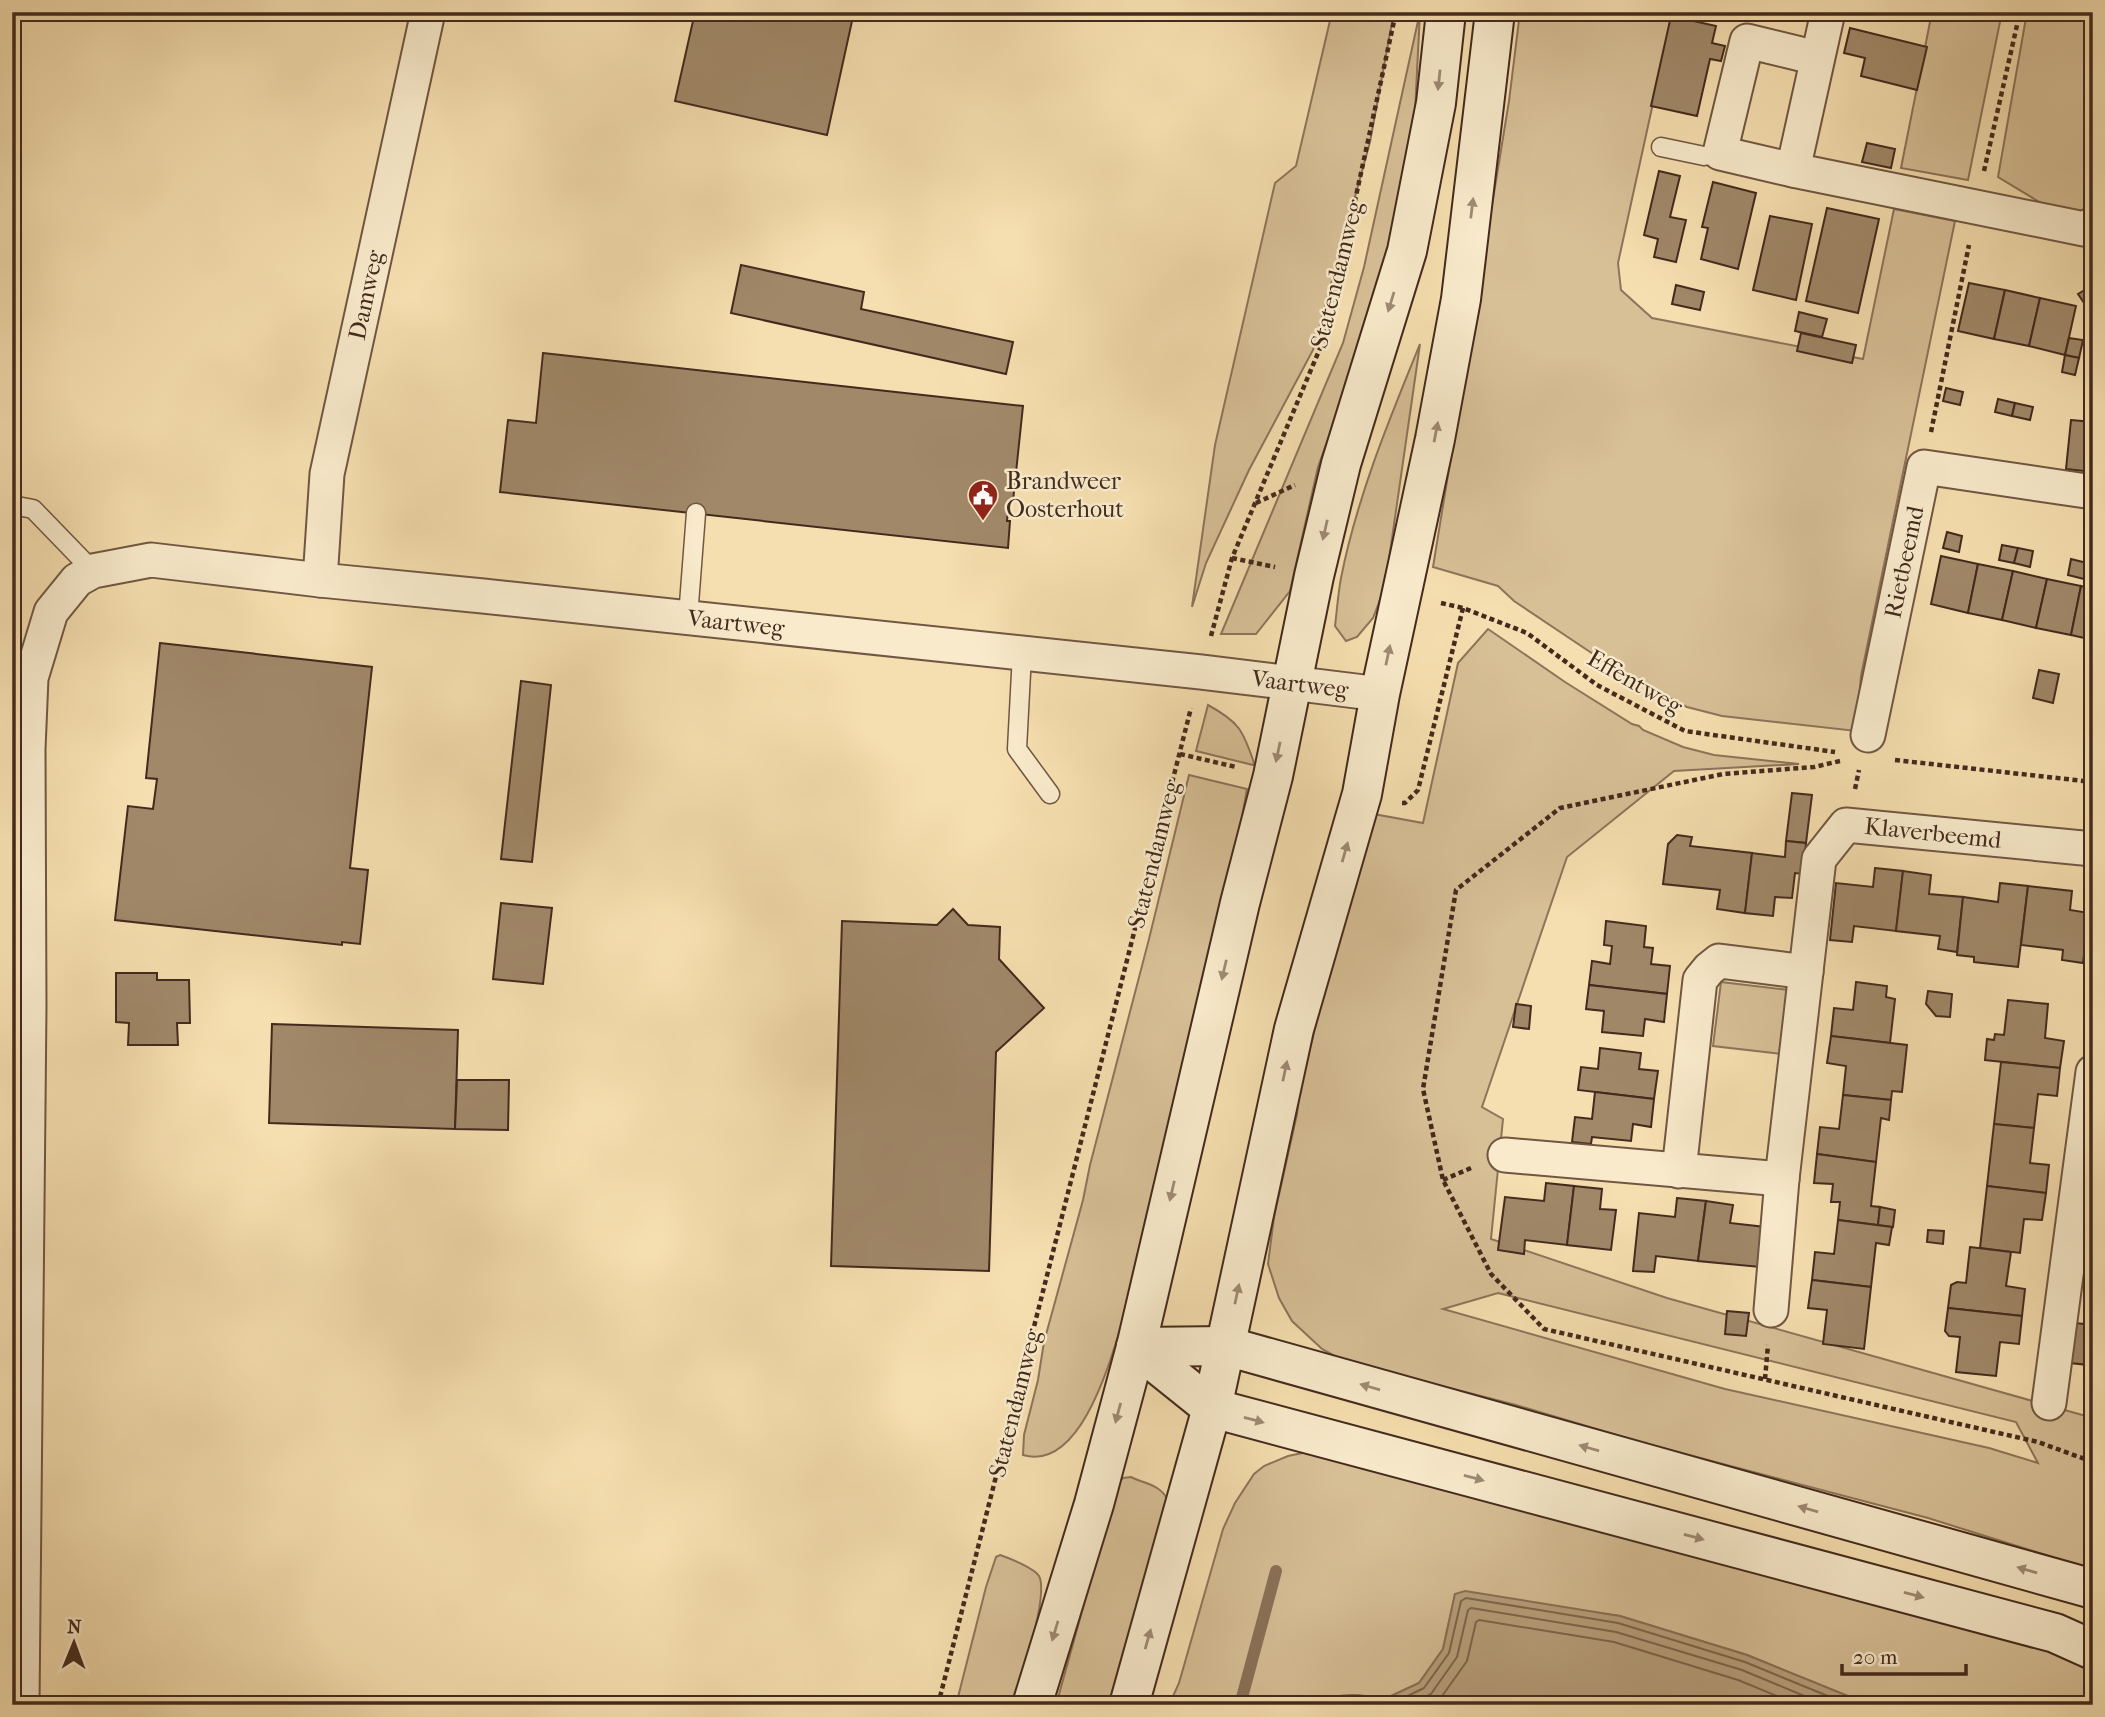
<svg xmlns="http://www.w3.org/2000/svg" width="2105" height="1717" font-family="'IM FELL French Canon',serif">
<style>
.green{fill:#d7bf96;stroke:#8d745a;stroke-width:2;fill-rule:evenodd}
.water{fill:#b8a17d;stroke:#897157;stroke-width:2}
.lines{fill:none;stroke-linecap:round;stroke-linejoin:round}
.shore{stroke:#7e664d;stroke-width:2}
.stream{stroke:#897157;stroke-width:12}
.building{fill:#a08869;stroke:#432a1d;stroke-width:2}
.service-casing{stroke:#705742;stroke-width:21}
.minor-casing{stroke:#705742;stroke-width:37}
.secondary-casing{stroke:#432a1d;stroke-width:42}
.path{stroke:#432a1d;stroke-width:4.5;stroke-dasharray:5 3.5;stroke-linecap:butt}
.service{stroke:#f8eacb;stroke-width:18}
.minor{stroke:#f8eacb;stroke-width:33}
.secondary{stroke:#f8eacb;stroke-width:38}
.oneway{fill:#9e8a74}
.labels{text-anchor:middle;dominant-baseline:central;stroke-width:5;stroke-linejoin:round;paint-order:stroke}
.street-label{font-size:24px;fill:#432a1d;stroke:#f8eacb}
.poi-label{font-size:24px;fill:#432a1d;stroke:#f8eacb;text-anchor:start}
</style>
<rect width="100%" height="100%" fill="#f5deaf"/>
<filter id="stains"><feTurbulence type="fractalNoise" baseFrequency=".00286" numOctaves="4"/><feColorMatrix values="0 0 0 0 .2 0 0 0 0 .09 0 0 0 0 .02 0 0 0 .5 -.17"/></filter>
<radialGradient id="worn" r=".72"><stop offset=".6" stop-color="#630" stop-opacity="0"/><stop offset="1" stop-color="#630" stop-opacity=".3"/></radialGradient>
<!-- green -->
<g class="green">
<path d="M 1332,12 L 1394,12 L 1370,142 L 1313,350 L 1249,470 L 1206,563 L 1192,607 L 1215,445 L 1275,183 L 1296,166 Z"/>
<path d="M 1420,12 L 1414,132 L 1383,287 L 1318,467 L 1290,591 L 1256,634 L 1221,634 L 1343,343 L 1364,267 Z"/>
<path d="M 1520,12 L 1673,12 L 1618,263 L 1621,290 L 1652,318 L 1863,359 L 1894,209 L 1955,221 L 1861,676 L 1856,731 L 1722,716 L 1687,707 L 1652,690 L 1602,660 L 1514,601 L 1498,586 L 1433,567 L 1509,101 Z"/>
<path d="M 1932,12 L 2002,12 L 1968,180 L 1901,168 Z"/>
<path d="M 2027,12 L 2093,12 L 2093,224 L 2084,229 L 1998,177 Z"/>
<path d="M 1420,344 L 1385,587 L 1373,618 L 1357,637 L 1346,641 L 1335,626 C 1337,610 1338,594 1341,578 C 1357,497 1389,420 1420,344 Z"/>
<path d="M 1488,629 L 1565,682 L 1632,724 L 1639,726 L 1643,730 L 1683,747 L 1714,755 L 1799,764 L 1674,771 L 1567,857 L 1482,1107 L 1503,1119 L 1491,1239 L 1667,1298 L 2093,1418 L 2093,1570 L 1928,1518 L 1643,1443 L 1516,1405 L 1383,1371 L 1351,1365 L 1322,1349 L 1292,1321 L 1279,1298 L 1268,1264 L 1274,1217 L 1297,1114 L 1300,1089 L 1368,813 L 1423,823 L 1458,663 ZM 1498,1293 L 2016,1422 L 2038,1463 L 1989,1448 L 1725,1389 L 1443,1309 Z"/>
<path d="M 1208,705 C 1239,722 1243,730 1254,763 L 1253,765 L 1196,751 Z"/>
<path d="M 1189,775 L 1247,789 L 1237,845 L 1129,1301 C 1115,1342 1086,1473 1023,1455 L 1024,1435 L 1038,1380 L 1044,1342 L 1083,1200 L 1090,1165 L 1149,939 Z"/>
<path d="M 1721,982 L 1789,990 L 1782,1054 L 1713,1046 Z"/>
<path d="M 1317,1450 L 2035,1644 L 2093,1667 L 2093,1705 L 1849,1705 L 1847,1696 L 1747,1655 L 1620,1616 L 1455,1594 L 1443,1649 L 1419,1683 L 1387,1698 L 1354,1695 L 1310,1698 L 1308,1705 L 1169,1705 L 1179,1683 L 1223,1529 L 1235,1503 L 1254,1474 L 1264,1466 L 1288,1456 Z"/>
<path d="M 1131,1477 C 1145,1484 1162,1485 1168,1501 L 1115,1705 L 1056,1705 C 1077,1630 1097,1555 1120,1481 L 1123,1478 Z"/>
<path d="M 1000,1555 C 1009,1558 1034,1568 1039,1576 C 1049,1594 1021,1683 1013,1705 L 956,1705 L 986,1587 L 996,1557 Z"/>
</g>
<!-- water -->
<path class="water" d="M 1465,1591 L 1620,1616 L 1747,1655 L 1848,1696 L 1849,1705 L 1308,1705 L 1309,1698 L 1354,1695 L 1387,1698 L 1419,1683 L 1443,1649 L 1455,1594 Z"/>
<g class="lines">
<!-- shore -->
<g class="shore">
<path d="M 1389,1705 L 1424,1688 L 1449,1653 L 1461,1601 L 1466,1598 L 1618,1623 L 1745,1662 L 1840,1701 L 1842,1705"/>
<path d="M 1410,1705 L 1431,1694 L 1457,1657 L 1468,1610 L 1471,1608 L 1616,1632 L 1742,1670 L 1826,1705"/>
<path d="M 1433,1705 L 1440,1699 L 1467,1661 L 1476,1622 L 1479,1620 L 1614,1642 L 1738,1680 L 1799,1705"/>
</g>
<!-- stream -->
<path class="stream" d="M 1240,1705 L 1276,1571"/>
</g>
<!-- building -->
<g class="building">
<path d="M 695,12 L 854,12 L 827,135 L 675,101 Z"/>
<path d="M 1649,12 L 1674,12 L 1670,21 L 1648,16 Z"/>
<path d="M 1671,16 L 1716,26 L 1712,43 L 1725,46 L 1721,61 L 1710,59 L 1697,116 L 1651,106 Z"/>
<path d="M 1850,28 L 1927,47 L 1917,90 L 1861,76 L 1865,58 L 1844,53 Z"/>
<path d="M 1867,143 L 1895,149 L 1891,168 L 1862,162 Z"/>
<path d="M 1659,171 L 1680,176 L 1670,217 L 1686,220 L 1676,262 L 1654,257 L 1658,239 L 1644,235 Z"/>
<path d="M 1713,182 L 1756,193 L 1738,269 L 1701,259 L 1708,228 L 1702,227 Z"/>
<path d="M 1827,208 L 1879,219 L 1858,313 L 1806,301 Z"/>
<path d="M 1770,216 L 1812,224 L 1796,300 L 1753,290 Z"/>
<path d="M 741,265 L 864,292 L 861,309 L 1013,342 L 1006,374 L 731,313 Z"/>
<path d="M 1969,283 L 2005,290 L 1994,339 L 1958,331 Z"/>
<path d="M 1676,285 L 1704,292 L 1700,310 L 1672,304 Z"/>
<path d="M 2093,285 L 2093,316 L 2078,294 Z"/>
<path d="M 2005,290 L 2040,298 L 2029,346 L 1994,339 Z"/>
<path d="M 2040,298 L 2076,306 L 2065,355 L 2029,346 Z"/>
<path d="M 1799,312 L 1827,319 L 1822,337 L 1795,331 Z"/>
<path d="M 1801,333 L 1856,345 L 1852,363 L 1797,351 Z"/>
<path d="M 2069,338 L 2083,340 L 2079,358 L 2065,355 Z"/>
<path d="M 543,353 L 1023,406 L 1013,501 L 1009,501 L 1007,521 L 1010,521 L 1008,548 L 500,492 L 508,420 L 536,423 Z"/>
<path d="M 2065,355 L 2079,358 L 2075,375 L 2062,372 Z"/>
<path d="M 1946,388 L 1963,392 L 1960,405 L 1943,401 Z"/>
<path d="M 1998,399 L 2015,403 L 2012,416 L 1995,412 Z"/>
<path d="M 2015,403 L 2033,407 L 2030,420 L 2012,416 Z"/>
<path d="M 2071,420 L 2093,422 L 2093,472 L 2066,469 Z"/>
<path d="M 1947,532 L 1962,536 L 1959,552 L 1943,548 Z"/>
<path d="M 2002,545 L 2018,548 L 2014,563 L 1999,560 Z"/>
<path d="M 2018,548 L 2033,551 L 2030,567 L 2014,563 Z"/>
<path d="M 1941,556 L 1978,564 L 1968,613 L 1931,604 Z"/>
<path d="M 2071,559 L 2087,563 L 2084,579 L 2068,575 Z"/>
<path d="M 1978,564 L 2013,571 L 2002,620 L 1968,613 Z"/>
<path d="M 2013,571 L 2047,579 L 2036,628 L 2002,620 Z"/>
<path d="M 2047,579 L 2081,586 L 2071,635 L 2036,628 Z"/>
<path d="M 2081,586 L 2093,589 L 2093,640 L 2071,635 Z"/>
<path d="M 160,643 L 372,667 L 350,868 L 368,870 L 360,944 L 342,942 L 342,945 L 115,920 L 128,806 L 153,809 L 157,779 L 146,778 Z"/>
<path d="M 2039,670 L 2059,674 L 2053,703 L 2033,698 Z"/>
<path d="M 521,681 L 551,685 L 532,862 L 501,859 Z"/>
<path d="M 1792,793 L 1812,795 L 1806,843 L 1786,841 Z"/>
<path d="M 1677,835 L 1692,837 L 1690,846 L 1752,853 L 1745,913 L 1717,909 L 1720,890 L 1663,884 L 1668,844 Z"/>
<path d="M 1786,841 L 1806,843 L 1803,874 L 1795,873 L 1792,898 L 1775,897 L 1773,916 L 1745,913 L 1752,853 L 1785,857 Z"/>
<path d="M 1875,868 L 1903,871 L 1896,931 L 1854,926 L 1852,942 L 1830,940 L 1836,883 L 1873,887 Z"/>
<path d="M 1903,871 L 1931,875 L 1929,894 L 1963,897 L 1957,952 L 1938,949 L 1940,936 L 1896,931 Z"/>
<path d="M 2000,883 L 2028,886 L 2018,967 L 1974,962 L 1974,957 L 1957,955 L 1963,897 L 1998,902 Z"/>
<path d="M 2028,886 L 2072,891 L 2070,910 L 2089,913 L 2083,963 L 2062,960 L 2063,950 L 2021,945 Z"/>
<path d="M 501,903 L 552,908 L 543,984 L 493,979 Z"/>
<path d="M 953,909 L 968,925 L 1000,927 L 999,959 L 1044,1008 L 996,1052 L 989,1271 L 831,1266 L 842,921 L 937,925 Z"/>
<path d="M 1606,921 L 1646,926 L 1644,947 L 1653,948 L 1651,964 L 1670,966 L 1667,994 L 1589,985 L 1592,961 L 1610,964 L 1612,946 L 1604,945 Z"/>
<path d="M 116,973 L 157,973 L 157,980 L 189,980 L 190,1023 L 177,1023 L 178,1045 L 128,1045 L 129,1023 L 116,1022 Z"/>
<path d="M 1856,982 L 1887,986 L 1886,997 L 1895,999 L 1890,1043 L 1831,1036 L 1834,1008 L 1853,1010 Z"/>
<path d="M 1589,985 L 1667,994 L 1664,1022 L 1645,1019 L 1643,1036 L 1602,1032 L 1604,1011 L 1586,1009 Z"/>
<path d="M 1928,991 L 1952,994 L 1950,1017 L 1936,1016 L 1926,1004 Z"/>
<path d="M 2008,1000 L 2048,1004 L 2045,1038 L 2064,1041 L 2060,1068 L 1985,1060 L 1987,1039 L 1994,1040 L 1995,1034 L 2004,1035 Z"/>
<path d="M 1516,1004 L 1531,1006 L 1529,1029 L 1513,1027 Z"/>
<path d="M 272,1024 L 458,1030 L 455,1129 L 269,1123 Z"/>
<path d="M 1831,1036 L 1907,1045 L 1902,1092 L 1892,1091 L 1891,1100 L 1843,1095 L 1846,1066 L 1827,1063 Z"/>
<path d="M 1600,1048 L 1641,1053 L 1639,1069 L 1658,1071 L 1654,1099 L 1578,1090 L 1581,1067 L 1598,1069 Z"/>
<path d="M 2001,1062 L 2060,1068 L 2057,1096 L 2038,1094 L 2034,1128 L 1994,1124 Z"/>
<path d="M 457,1080 L 509,1080 L 508,1130 L 455,1129 Z"/>
<path d="M 1595,1092 L 1654,1099 L 1651,1127 L 1633,1124 L 1631,1141 L 1592,1137 L 1591,1144 L 1572,1142 L 1575,1117 L 1592,1119 Z"/>
<path d="M 1843,1095 L 1891,1100 L 1889,1120 L 1881,1118 L 1876,1162 L 1817,1154 L 1820,1127 L 1839,1129 Z"/>
<path d="M 1994,1124 L 2034,1128 L 2030,1163 L 2049,1165 L 2046,1193 L 1987,1186 Z"/>
<path d="M 1817,1154 L 1876,1162 L 1871,1206 L 1880,1207 L 1878,1225 L 1838,1220 L 1840,1202 L 1831,1202 L 1833,1184 L 1814,1183 Z"/>
<path d="M 1546,1183 L 1574,1186 L 1567,1245 L 1525,1240 L 1524,1254 L 1498,1250 L 1505,1197 L 1544,1201 Z"/>
<path d="M 1574,1186 L 1602,1189 L 1600,1209 L 1616,1210 L 1611,1250 L 1567,1245 Z"/>
<path d="M 1987,1186 L 2046,1193 L 2042,1220 L 2024,1219 L 2020,1253 L 1980,1248 Z"/>
<path d="M 1677,1198 L 1706,1201 L 1698,1261 L 1656,1256 L 1654,1272 L 1633,1271 L 1639,1213 L 1675,1217 Z"/>
<path d="M 1706,1201 L 1733,1205 L 1730,1223 L 1765,1227 L 1760,1267 L 1698,1261 Z"/>
<path d="M 1880,1207 L 1895,1210 L 1893,1227 L 1878,1225 Z"/>
<path d="M 1838,1220 L 1892,1227 L 1889,1245 L 1876,1243 L 1871,1287 L 1812,1280 L 1815,1252 L 1834,1254 Z"/>
<path d="M 1928,1230 L 1944,1231 L 1943,1244 L 1927,1242 Z"/>
<path d="M 1970,1247 L 2011,1252 L 2006,1286 L 2025,1289 L 2022,1316 L 1948,1308 L 1951,1285 L 1957,1282 L 1966,1283 Z"/>
<path d="M 1812,1280 L 1871,1287 L 1864,1349 L 1823,1344 L 1827,1310 L 1808,1308 Z"/>
<path d="M 1948,1308 L 2022,1316 L 2019,1344 L 2000,1342 L 1996,1376 L 1956,1372 L 1960,1337 L 1949,1336 L 1945,1331 Z"/>
<path d="M 1727,1311 L 1749,1313 L 1746,1336 L 1725,1334 Z"/>
<path d="M 2075,1323 L 2093,1325 L 2093,1378 L 2086,1377 L 2088,1365 L 2070,1363 Z"/>
</g>
<g class="lines">
<!-- service casing -->
<g class="service-casing">
<g id="service">
<path d="M 1661,147 L 1704,156 L 1720,153"/>
<path d="M 12,505 L 33,509 L 93,571"/>
<path d="M 688,617 L 696,513"/>
<path d="M 1022,654 L 1017,749 L 1050,794"/>
</g>
</g>
<!-- minor casing -->
<g class="minor-casing">
<g id="minor">
<path d="M 1828,12 L 1793,170 L 2084,229 L 2093,224"/>
<path d="M 1793,170 L 1720,153 L 1747,41 L 1817,58"/>
<path d="M 320,580 L 327,474 L 428,12"/>
<path d="M 1868,735 L 1924,467 L 2093,492"/>
<path d="M 1505,1155 L 1782,1179 L 1819,859 L 1846,825 L 2093,849"/>
<path d="M 1679,1171 L 1700,980 L 1709,969 L 1719,961 L 1806,972"/>
<path d="M 1771,1310 L 1782,1179"/>
<path d="M 2049,1403 L 2093,1072"/>
<path d="M 22,1705 L 29,1006 L 28,749 L 31,678 L 51,612 L 77,580 L 93,571 L 151,560 L 320,580 L 483,596 L 1201,672 L 1380,694"/>
</g>
</g>
<!-- secondary casing -->
<g class="secondary-casing">
<g id="secondary">
<path d="M 1136,1347 L 1212,1408 L 2055,1633 L 2093,1650"/>
<path d="M 1136,1347 L 1226,1346 L 2093,1589"/>
<path d="M 1032,1705 L 1094,1504 L 1136,1347 L 1240,903 L 1273,776 L 1314,576 L 1341,464 L 1407,251 L 1436,103 L 1446,12"/>
<path d="M 1129,1705 L 1212,1408 L 1294,1029 L 1362,794 L 1380,694 L 1435,439 L 1461,299 L 1495,12"/>
</g>
</g>
<!-- path -->
<g class="path">
<path d="M 1984,171 L 2020,12"/>
<path d="M 1931,432 L 1969,245"/>
<path d="M 1256,503 L 1295,485"/>
<path d="M 1232,558 L 1275,567"/>
<path d="M 1441,603 L 1463,608 L 1527,633 L 1597,685 L 1685,731 L 1835,752"/>
<path d="M 1211,636 L 1232,558 L 1326,334 L 1396,12"/>
<path d="M 1180,754 L 1236,767"/>
<path d="M 1895,760 L 2093,782"/>
<path d="M 1840,761 L 1814,767 L 1723,774 L 1560,808 L 1456,890 L 1423,1089 L 1443,1180 L 1491,1274 L 1544,1329 L 2038,1442 L 2093,1462"/>
<path d="M 1855,789 L 1859,770"/>
<path d="M 1402,803 L 1405,803 L 1418,790 L 1463,608"/>
<path d="M 1443,1180 L 1471,1168"/>
<path d="M 1765,1379 L 1768,1345"/>
<path d="M 938,1705 L 1191,708"/>
</g>
<!-- service -->
<use href="#service" class="service"/>
<!-- minor -->
<use href="#minor" class="minor"/>
<!-- secondary -->
<use href="#secondary" class="secondary"/>
</g>
<!-- one-way arrows -->
<defs><path id="oneway-solid" d="M-6-.8H1V-3.2L6.5 0L1 3.2V.8H-6Z" transform="scale(1.75)"/></defs>
<g class="oneway">
<use href="#oneway-solid" transform="translate(1439 80) rotate(96)"/>
<use href="#oneway-solid" transform="translate(1472 208) rotate(-83)"/>
<use href="#oneway-solid" transform="translate(1391 302) rotate(107)"/>
<use href="#oneway-solid" transform="translate(1436 432) rotate(-79)"/>
<use href="#oneway-solid" transform="translate(1325 530) rotate(103)"/>
<use href="#oneway-solid" transform="translate(1388 655) rotate(-78)"/>
<use href="#oneway-solid" transform="translate(1278 752) rotate(102)"/>
<use href="#oneway-solid" transform="translate(1345 852) rotate(-74)"/>
<use href="#oneway-solid" transform="translate(1224 970) rotate(103)"/>
<use href="#oneway-solid" transform="translate(1285 1071) rotate(-78)"/>
<use href="#oneway-solid" transform="translate(1172 1191) rotate(103)"/>
<use href="#oneway-solid" transform="translate(1237 1294) rotate(-78)"/>
<use href="#oneway-solid" transform="translate(1370 1387) rotate(-164)"/>
<use href="#oneway-solid" transform="translate(1118 1413) rotate(105)"/>
<use href="#oneway-solid" transform="translate(1254 1420) rotate(15)"/>
<use href="#oneway-solid" transform="translate(1589 1448) rotate(-164)"/>
<use href="#oneway-solid" transform="translate(1474 1478) rotate(15)"/>
<use href="#oneway-solid" transform="translate(1808 1509) rotate(-164)"/>
<use href="#oneway-solid" transform="translate(1694 1537) rotate(15)"/>
<use href="#oneway-solid" transform="translate(2027 1570) rotate(-164)"/>
<use href="#oneway-solid" transform="translate(1914 1595) rotate(15)"/>
<use href="#oneway-solid" transform="translate(1055 1631) rotate(107)"/>
<use href="#oneway-solid" transform="translate(1148 1639) rotate(-74)"/>
</g>
<!-- icons -->
<defs>
<g id="civic-pin" transform="scale(1.575)"><path d="M0 17L-7.5 6A9.5 9.5 0 1 1 7.5 6Z" fill="#8f2418" stroke="#f8eacb"/><path d="M-.6-6.5H3V-4.5H.6V-3L4-1V1h2V6H-6V1h2V-1L-.6-3ZM-1.2 2.5V6h2.4V2.5Z" fill="#fff"/></g>
</defs>
<g fill-rule="evenodd">
<use href="#civic-pin" x="983" y="495"/>
</g>
<g class="labels">
<!-- street labels -->
<g class="street-label">
<text transform="translate(1337 274) rotate(-76)">Statendamweg</text>
<text transform="translate(366 295) rotate(-78)">Damweg</text>
<text transform="translate(1904 562) rotate(-78)">Rietbeemd</text>
<text transform="translate(736 623) rotate(6)">Vaartweg</text>
<text transform="translate(1635 682) rotate(30)">Effentweg</text>
<text transform="translate(1300 684) rotate(7)">Vaartweg</text>
<text transform="translate(1933 833) rotate(6)">Klaverbeemd</text>
<text transform="translate(1154 854) rotate(-76)">Statendamweg</text>
<text transform="translate(1015 1403) rotate(-76)">Statendamweg</text>
</g>
<!-- poi labels -->
<g class="poi-label">
<text x="1006" y="481">Brandweer<tspan x="1006" dy="28">Oosterhout</tspan></text>
</g>
</g>
<!-- margin -->
<rect width="2105" height="1717" fill="none" stroke="#f5deaf" stroke-width="42"/>
<rect x="14" y="14" width="2077" height="1689" fill="none" stroke="#432a1d" stroke-width="3.5"/>
<rect x="21" y="21" width="2063" height="1675" fill="none" stroke="#432a1d" stroke-width="2"/>
<!-- north arrow -->
<g transform="translate(74 1643) rotate(1)" stroke="#f8eacb" stroke-width="5" paint-order="stroke">
<path d="M0-5L12 26L0 18L-12 26Z" fill="#432a1d"/>
<text y="-10" font-size="19" font-weight="bold" text-anchor="middle" fill="#432a1d">N</text>
</g>
<!-- scale -->
<path d="M1842 1664v10h124v-10" fill="none" stroke="#432a1d" stroke-width="3.5"/>
<text x="1853" y="1664" font-size="21" fill="#432a1d" stroke="#f8eacb" stroke-width="5" paint-order="stroke">20 m</text>
<rect width="100%" height="100%" filter="url(#stains)"/>
<rect width="100%" height="100%" fill="url(#worn)"/>
</svg>
